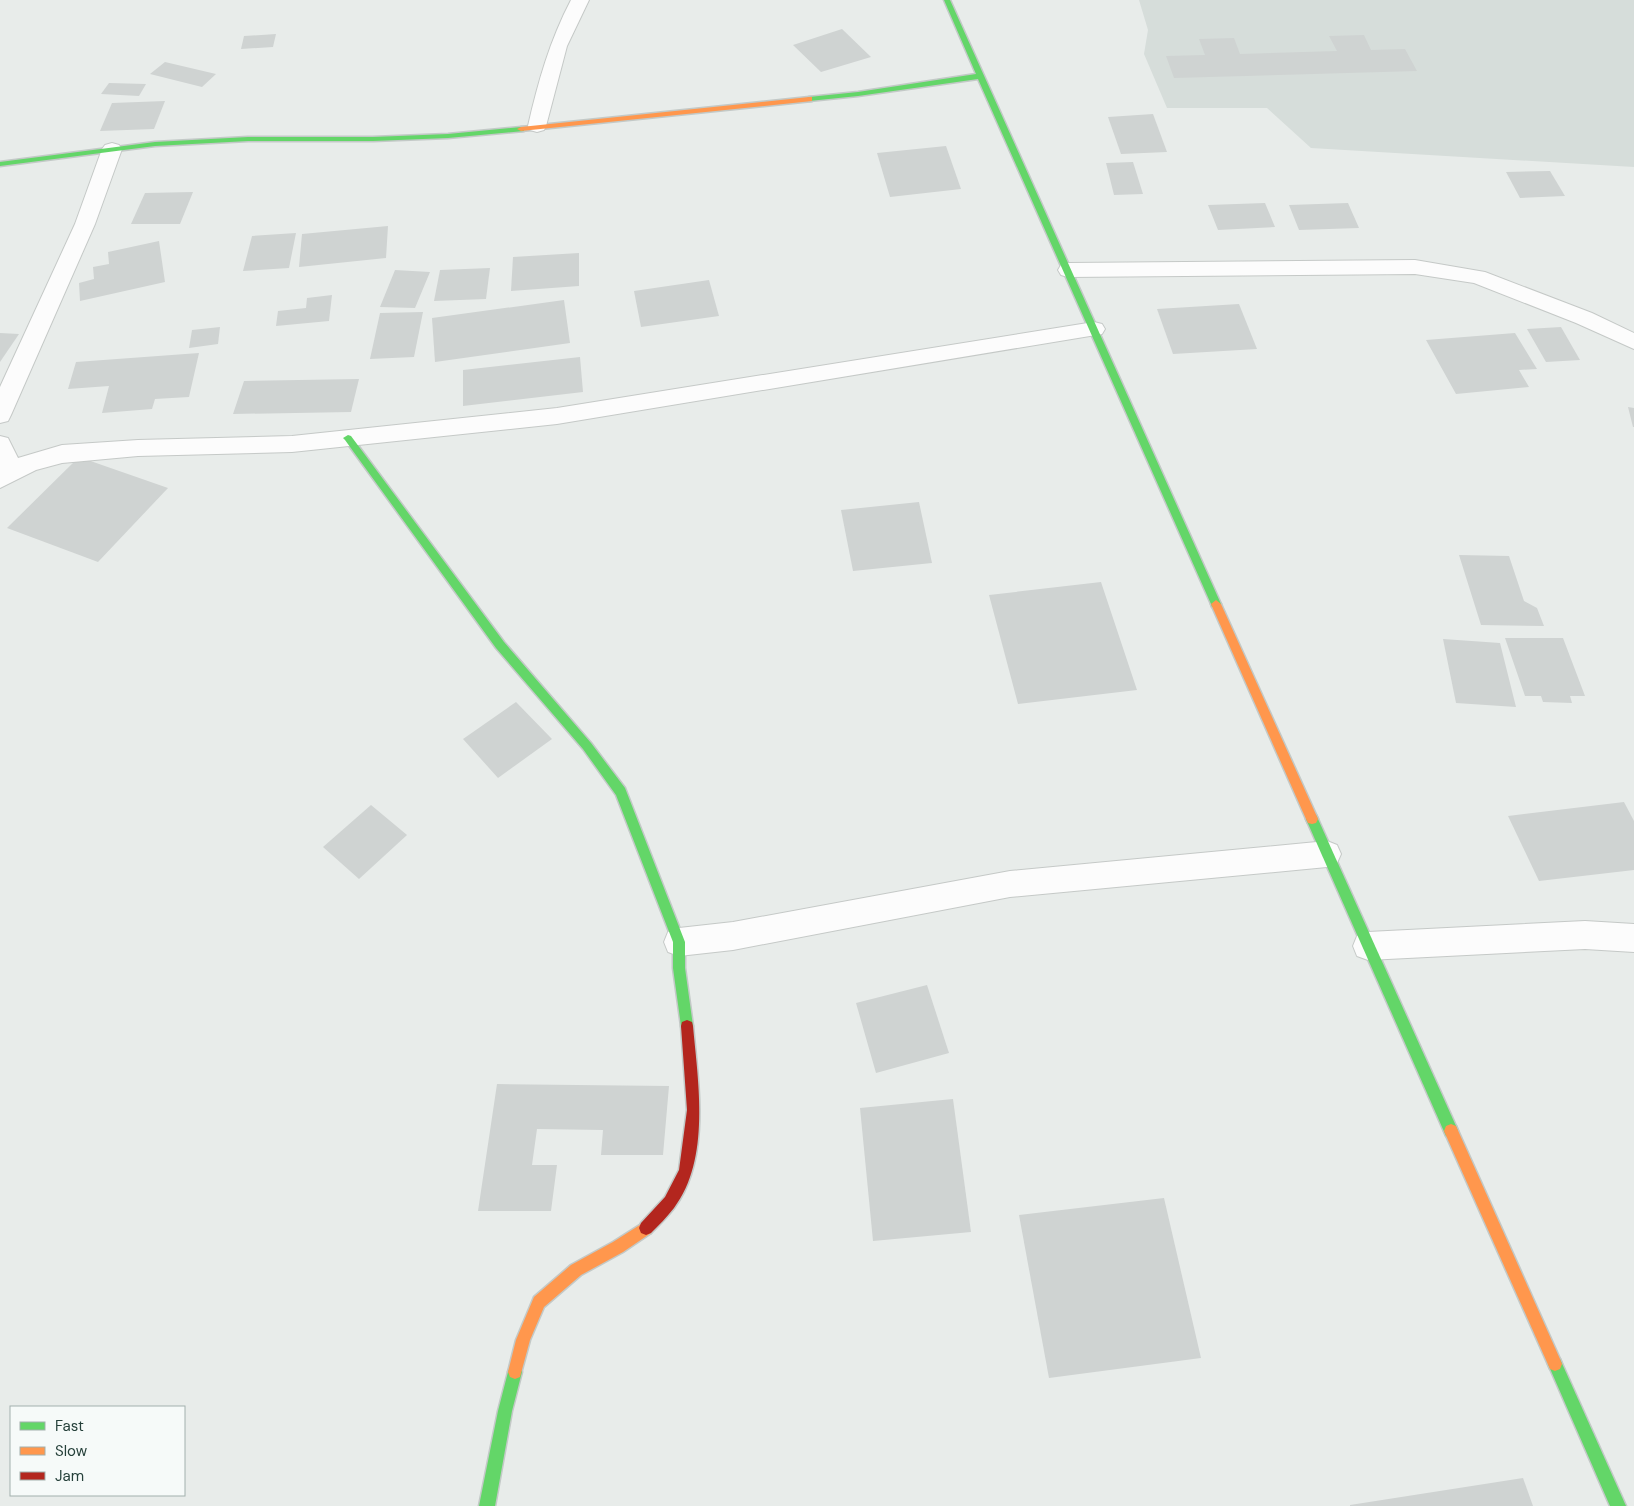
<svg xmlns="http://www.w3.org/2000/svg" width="1634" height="1506" font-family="'DM Sans',sans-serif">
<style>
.built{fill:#d6ddda}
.building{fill:#cfd3d2}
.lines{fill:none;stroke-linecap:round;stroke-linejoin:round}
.street-casing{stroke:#c5c9c7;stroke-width:2}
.fast-casing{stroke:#c3c9c7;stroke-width:3}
.slow-casing{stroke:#c3c9c7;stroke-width:3}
.jam-casing{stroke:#c3c9c7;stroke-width:3}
.street{fill:#fcfcfc;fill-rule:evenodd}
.fast{fill:#63d668;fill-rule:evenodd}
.slow{fill:#ff974d;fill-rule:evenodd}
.jam{fill:#b3261e;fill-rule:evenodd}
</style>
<rect width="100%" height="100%" fill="#e8ecea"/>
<!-- built -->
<path class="built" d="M 1139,0 L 1634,0 L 1634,167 L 1311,148 L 1267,108 L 1167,108 L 1144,54 L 1148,30 Z"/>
<!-- building -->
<g class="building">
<path d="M 842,29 L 871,57 L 821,72 L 793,45 Z"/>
<path d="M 276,34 L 273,47 L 241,49 L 244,36 Z"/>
<path d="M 1364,35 L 1371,50 L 1405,49 L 1417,71 L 1174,78 L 1166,56 L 1205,55 L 1199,39 L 1234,38 L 1240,54 L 1337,51 L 1329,36 Z"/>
<path d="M 165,62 L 216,74 L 202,87 L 150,74 Z"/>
<path d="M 109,83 L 146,84 L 139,96 L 101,94 Z"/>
<path d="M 165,101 L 154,129 L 100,131 L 112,103 Z"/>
<path d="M 1153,114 L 1167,152 L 1121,154 L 1108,117 Z"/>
<path d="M 946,146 L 961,189 L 890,197 L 877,153 Z"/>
<path d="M 1133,162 L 1143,194 L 1114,195 L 1106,163 Z"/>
<path d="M 1550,171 L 1565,196 L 1520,198 L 1506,172 Z"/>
<path d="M 193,192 L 180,224 L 131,224 L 145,193 Z"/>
<path d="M 1265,203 L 1275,227 L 1218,230 L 1208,205 Z"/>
<path d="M 1348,203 L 1359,228 L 1299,230 L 1289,205 Z"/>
<path d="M 388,226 L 386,258 L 299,267 L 302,234 Z"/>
<path d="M 296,233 L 289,268 L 243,271 L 252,236 Z"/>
<path d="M 159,241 L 165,282 L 80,301 L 79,283 L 94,279 L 93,267 L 109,264 L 108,252 Z"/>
<path d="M 579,253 L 579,286 L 511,291 L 513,257 Z"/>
<path d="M 490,268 L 486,299 L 434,301 L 440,270 Z"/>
<path d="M 395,270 L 430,272 L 415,308 L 380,307 Z"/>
<path d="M 709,280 L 719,316 L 641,327 L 634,291 Z"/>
<path d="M 332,295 L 329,321 L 276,326 L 278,311 L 306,308 L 307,298 Z"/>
<path d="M 564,300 L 570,343 L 435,362 L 432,318 Z"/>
<path d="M 1239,304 L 1257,349 L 1173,354 L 1157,309 Z"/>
<path d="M 423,312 L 414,357 L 370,359 L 380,313 Z"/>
<path d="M 220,327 L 218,344 L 189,348 L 192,330 Z"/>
<path d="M 1561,327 L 1580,360 L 1546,362 L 1527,329 Z"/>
<path d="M 0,333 L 19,334 L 0,362 Z"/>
<path d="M 1515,333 L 1537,369 L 1519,370 L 1529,387 L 1456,394 L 1426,340 Z"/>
<path d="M 199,353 L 189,397 L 155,399 L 152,409 L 102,413 L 109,386 L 68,389 L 76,362 Z"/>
<path d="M 580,357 L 583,392 L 463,406 L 463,370 Z"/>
<path d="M 359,379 L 351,412 L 233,414 L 244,381 Z"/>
<path d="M 1628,407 L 1634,408 L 1634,427 L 1633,427 Z"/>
<path d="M 79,457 L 168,488 L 98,562 L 7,528 Z"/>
<path d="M 919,502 L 932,563 L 853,571 L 841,510 Z"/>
<path d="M 1459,555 L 1509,556 L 1524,601 L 1537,608 L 1544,626 L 1481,625 Z"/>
<path d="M 1101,582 L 1137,690 L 1018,704 L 989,595 Z"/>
<path d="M 1505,638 L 1563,638 L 1585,696 L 1570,696 L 1572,703 L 1543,702 L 1541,696 L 1525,696 Z"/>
<path d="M 1443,639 L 1500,643 L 1516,707 L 1456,703 Z"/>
<path d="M 516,702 L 552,739 L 498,778 L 463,739 Z"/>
<path d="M 1624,802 L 1634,821 L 1634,870 L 1539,881 L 1508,816 Z"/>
<path d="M 371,805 L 407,835 L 359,879 L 323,847 Z"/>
<path d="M 927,985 L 949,1053 L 876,1073 L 856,1003 Z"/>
<path d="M 497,1084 L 669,1086 L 663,1155 L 601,1155 L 603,1130 L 537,1129 L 532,1165 L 557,1165 L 551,1211 L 478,1211 Z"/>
<path d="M 953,1099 L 971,1232 L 873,1241 L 860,1108 Z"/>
<path d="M 1164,1198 L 1201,1358 L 1049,1378 L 1019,1215 Z"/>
<path d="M 1523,1478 L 1533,1506 L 1350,1506 L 1350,1505 Z"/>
</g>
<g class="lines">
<!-- street casing -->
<g class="street-casing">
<g id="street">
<path d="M 571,0 L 589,0 L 567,46 L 546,126 L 544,130 L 537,132 L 530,130 L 528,126 C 538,82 550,40 571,0 Z"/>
<path d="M 112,143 L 119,145 L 122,149 L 95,224 L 11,415 L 8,421 L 0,423 L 0,387 L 75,224 L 102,149 L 105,145 Z"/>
<path d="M 1415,260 L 1485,272 L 1592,313 L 1634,333 L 1634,349 L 1576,323 L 1474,283 L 1415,274 L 1068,277 L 1061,275 L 1058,270 L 1061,265 L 1068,263 Z"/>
<path d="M 1094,322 L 1102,324 L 1105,329 L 1102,334 L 557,424 L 292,452 L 138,456 L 62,463 L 36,470 L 0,488 L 0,436 L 8,438 L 18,458 L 62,445 L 138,440 L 292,436 L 557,408 Z"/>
<path d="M 1327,841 L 1337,845 L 1341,854 L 1337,863 L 1327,867 L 1010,897 L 733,950 L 679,956 L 668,952 L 664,942 L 668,932 L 679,928 L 733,922 L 1010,871 Z"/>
<path d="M 1585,921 L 1634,924 L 1634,952 L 1585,949 L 1368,960 L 1357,956 L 1353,946 L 1357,936 L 1368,932 Z"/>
</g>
</g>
<!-- fast casing -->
<g class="fast-casing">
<g id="fast">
<path d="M 944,0 L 950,0 L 1221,604 L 1220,607 L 1212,607 L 1211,604 L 978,79 L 858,96 L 809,101 L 805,99 L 809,97 L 858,92 L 976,74 Z"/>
<path d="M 521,127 L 524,127 L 524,131 L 448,138 L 373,141 L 248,141 L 155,146 L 0,166 L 0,162 L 155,142 L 248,137 L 373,137 L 448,134 Z"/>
<path d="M 348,435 L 351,436 L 504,642 L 591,743 L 625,788 L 685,942 L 685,968 L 693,1026 L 692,1030 L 687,1032 L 682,1030 L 681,1026 L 673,968 L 673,942 L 616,795 L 583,749 L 496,648 L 345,440 L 343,438 Z"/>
<path d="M 1312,814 L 1316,815 L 1318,819 L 1456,1126 L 1458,1131 L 1456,1136 L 1451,1138 L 1446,1136 L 1306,819 L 1308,815 Z"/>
<path d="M 1555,1357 L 1560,1359 L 1626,1506 L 1610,1506 L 1548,1364 L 1550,1359 Z"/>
<path d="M 515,1365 L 520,1367 L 522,1372 L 512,1411 L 495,1506 L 479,1506 L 498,1411 L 508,1372 L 510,1367 Z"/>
</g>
</g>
<!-- slow casing -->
<g class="slow-casing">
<g id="slow">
<path d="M 809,97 L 812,97 L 812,101 L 521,131 L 517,129 L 521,127 Z"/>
<path d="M 1216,600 L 1221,604 L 1318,819 L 1316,823 L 1312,824 L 1308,823 L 1306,819 L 1211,604 Z"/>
<path d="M 1451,1124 L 1456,1126 L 1560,1359 L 1562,1364 L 1560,1369 L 1555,1371 L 1550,1369 L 1444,1131 L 1446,1126 Z"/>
<path d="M 646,1221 L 651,1223 L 653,1228 L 651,1233 L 623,1252 L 581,1275 L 544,1307 L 530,1340 L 520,1377 L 515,1379 L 510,1377 L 508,1372 L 516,1340 L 534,1297 L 571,1265 L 613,1242 Z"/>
</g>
</g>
<!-- jam casing -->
<g class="jam-casing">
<path id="jam" d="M 687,1020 L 692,1022 L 693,1026 C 698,1082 711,1159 674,1208 C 667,1217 659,1225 651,1233 L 646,1235 L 641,1233 L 639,1228 L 641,1223 L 665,1197 L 679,1170 L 687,1110 L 681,1026 L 682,1022 Z"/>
</g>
<!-- street -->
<use href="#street" class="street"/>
<!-- fast -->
<use href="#fast" class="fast"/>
<!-- slow -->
<use href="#slow" class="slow"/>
<!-- jam -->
<use href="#jam" class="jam"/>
</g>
<!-- legend -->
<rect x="10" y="1406" width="175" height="90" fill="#f6faf9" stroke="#a2b0ad"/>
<rect x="20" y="1422" width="25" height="8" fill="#63d668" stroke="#a2b0ad"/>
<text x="55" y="1431" font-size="15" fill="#25403a">Fast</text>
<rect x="20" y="1447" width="25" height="8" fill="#ff974d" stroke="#a2b0ad"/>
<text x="55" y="1456" font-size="15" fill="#25403a">Slow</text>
<rect x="20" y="1472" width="25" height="8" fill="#b3261e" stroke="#a2b0ad"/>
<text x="55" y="1481" font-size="15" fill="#25403a">Jam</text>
</svg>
